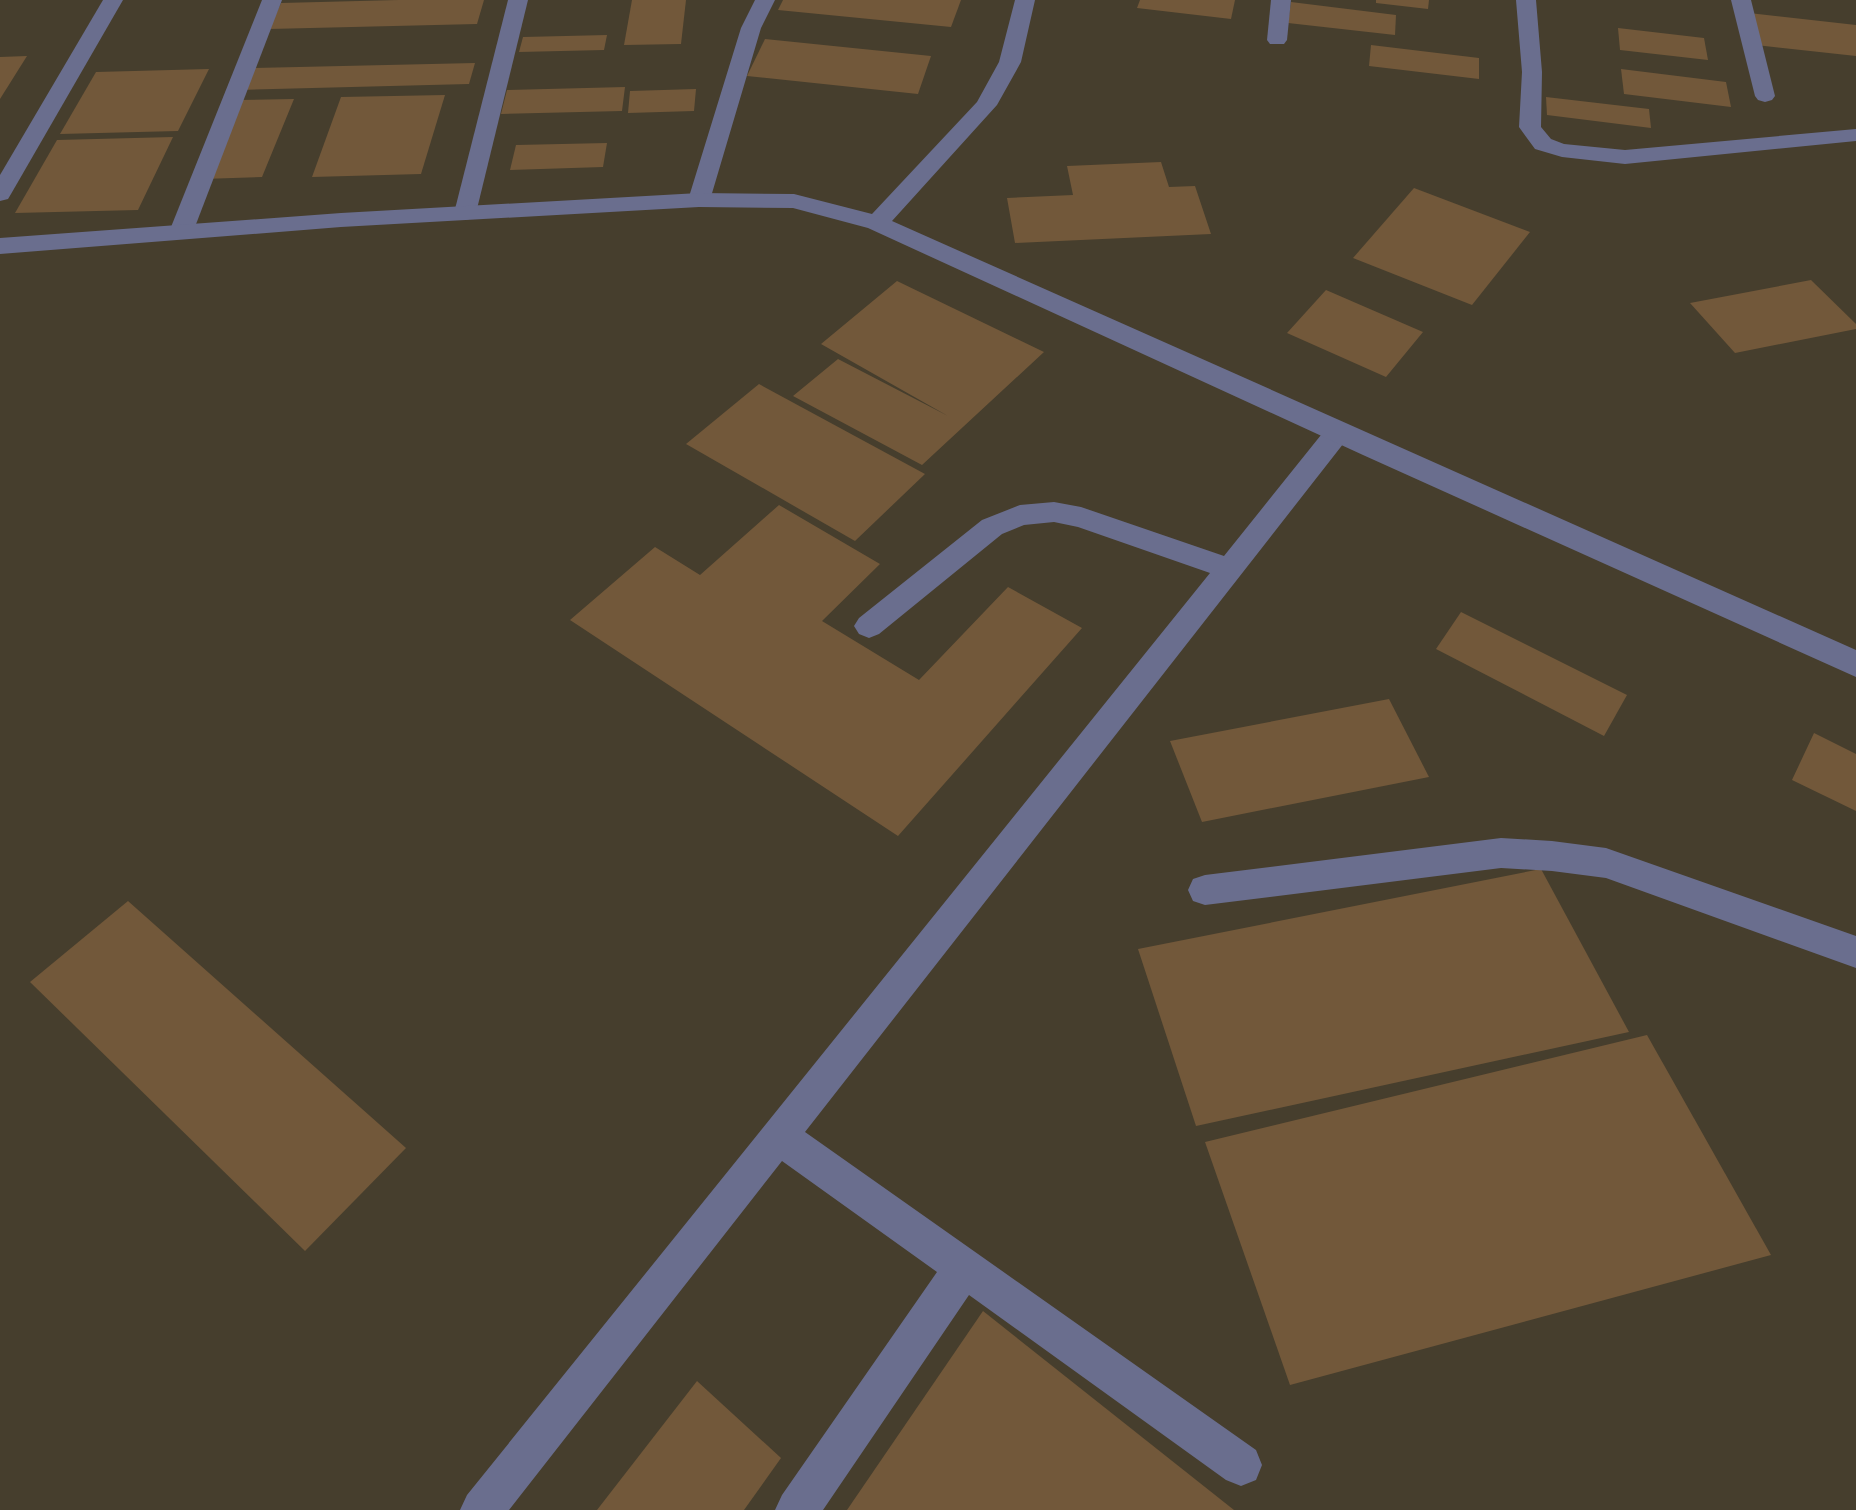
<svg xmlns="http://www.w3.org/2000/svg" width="1856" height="1510" font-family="Poppins,sans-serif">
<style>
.industrial{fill:#463e2d}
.building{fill:#72583a}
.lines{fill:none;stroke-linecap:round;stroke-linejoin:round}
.service{fill:#6a6e8e;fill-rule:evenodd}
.minor{fill:#6a6e8e;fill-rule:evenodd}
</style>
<rect width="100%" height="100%" fill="#323451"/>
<!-- industrial -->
<rect class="industrial" x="0" y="0" width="1856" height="1510"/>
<!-- building -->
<g class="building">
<path d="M 398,0 L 484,0 L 477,24 L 269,29 L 281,3 Z"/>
<path d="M 632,0 L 686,0 L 681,44 L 624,45 Z"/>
<path d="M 783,0 L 961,0 L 951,27 L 778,10 Z"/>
<path d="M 1140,0 L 1235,0 L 1231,19 L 1137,8 Z"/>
<path d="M 1376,0 L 1429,0 L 1428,9 L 1376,3 Z"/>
<path d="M 1291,2 L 1396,15 L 1395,35 L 1288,23 Z"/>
<path d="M 1749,13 L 1856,25 L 1856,56 L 1756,45 Z"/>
<path d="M 1618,28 L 1704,38 L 1708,60 L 1620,50 Z"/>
<path d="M 607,35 L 604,50 L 519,52 L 523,37 Z"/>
<path d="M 765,39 L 931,56 L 918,94 L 747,76 Z"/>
<path d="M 1371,45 L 1479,58 L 1479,79 L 1369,66 Z"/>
<path d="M 27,56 L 0,99 L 0,57 Z"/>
<path d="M 475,63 L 469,84 L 239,90 L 249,68 Z"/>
<path d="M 209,69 L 178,131 L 60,134 L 96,72 Z"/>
<path d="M 1621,69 L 1726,82 L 1731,107 L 1624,94 Z"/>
<path d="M 625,87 L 622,111 L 501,114 L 507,90 Z"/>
<path d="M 696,89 L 694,111 L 628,113 L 630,91 Z"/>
<path d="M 445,95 L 421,174 L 312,177 L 341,97 Z"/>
<path d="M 1546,97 L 1649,109 L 1651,128 L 1547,115 Z"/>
<path d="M 294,99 L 262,177 L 202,179 L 238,100 Z"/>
<path d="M 173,137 L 138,210 L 15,213 L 57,140 Z"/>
<path d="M 607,143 L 603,167 L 510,170 L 516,145 Z"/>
<path d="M 1161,162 L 1169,187 L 1195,186 L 1211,234 L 1015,243 L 1007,198 L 1073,195 L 1067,166 Z"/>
<path d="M 1414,188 L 1530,232 L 1472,305 L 1353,258 Z"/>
<path d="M 1811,280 L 1856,324 L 1856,329 L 1735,353 L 1690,303 Z"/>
<path d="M 897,281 L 1044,352 L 922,465 L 793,396 L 838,359 L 948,416 L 821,344 Z"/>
<path d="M 1326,290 L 1423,332 L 1386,377 L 1287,333 Z"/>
<path d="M 759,384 L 925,474 L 855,541 L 686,444 Z"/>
<path d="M 779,505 L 880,564 L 822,621 L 919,680 L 1008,587 L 1082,628 L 898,836 L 570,620 L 655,547 L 700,575 Z"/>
<path d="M 1461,612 L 1627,695 L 1604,736 L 1436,649 Z"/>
<path d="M 1389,699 L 1429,777 L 1202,822 L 1170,741 Z"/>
<path d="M 1814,733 L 1856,754 L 1856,811 L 1792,780 Z"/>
<path d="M 1541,869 L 1629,1032 L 1196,1126 L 1138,949 Z"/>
<path d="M 128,901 L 406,1148 L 305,1251 L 30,982 Z"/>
<path d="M 1647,1035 L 1771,1255 L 1290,1385 L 1205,1142 Z"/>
<path d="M 983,1311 L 1234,1510 L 847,1510 Z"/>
<path d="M 697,1381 L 781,1458 L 744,1510 L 597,1510 Z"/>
</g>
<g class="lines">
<!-- service -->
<g class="service">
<path d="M 103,0 L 123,0 L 11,194 L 8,199 L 0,201 L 0,175 Z"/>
<path d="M 262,0 L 282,0 L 193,232 L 189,237 L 181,239 L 173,237 L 169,232 Z"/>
<path d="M 508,0 L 528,0 L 476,213 L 473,218 L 465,220 L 457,218 L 454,213 Z"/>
<path d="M 755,0 L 775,0 L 761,28 L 710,200 L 707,205 L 699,207 L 691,205 L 688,200 L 741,28 Z"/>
<path d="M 1271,0 L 1291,0 L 1287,40 L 1284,44 L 1270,44 L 1267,40 Z"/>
<path d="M 1516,0 L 1536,0 L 1542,72 L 1541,127 L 1551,139 L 1564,144 L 1625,150 L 1856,129 L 1856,141 L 1625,164 L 1562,157 L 1535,149 L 1519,127 L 1522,72 Z"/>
<path d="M 1731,0 L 1751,0 L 1775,96 L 1772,100 L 1765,102 L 1758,100 L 1755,96 Z"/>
<path d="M 1338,423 L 1347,425 L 1351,432 L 1347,439 L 805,1132 L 1256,1450 L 1262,1465 L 1256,1480 L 1241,1486 L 1226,1480 L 969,1295 L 823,1510 L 775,1510 L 782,1495 L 937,1272 L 782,1161 L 509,1510 L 460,1510 L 467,1495 L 1210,573 L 1078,527 L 1054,522 L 1024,525 L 1002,534 L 879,634 L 869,638 L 859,634 L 854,626 L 859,618 L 982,520 L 1020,505 L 1054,502 L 1081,507 L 1224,556 L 1329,425 Z"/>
<path d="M 1501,838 L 1552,841 L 1606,848 L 1856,936 L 1856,968 L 1606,878 L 1552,871 L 1501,868 L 1205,905 L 1193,901 L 1188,890 L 1193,879 L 1205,875 Z"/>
</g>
<!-- minor -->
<path class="minor" d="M 1015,0 L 1035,0 L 1021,62 L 997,105 L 892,221 L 1856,650 L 1856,677 L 1363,455 L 868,228 L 793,208 L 699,207 L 341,227 L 0,254 L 0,238 L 341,213 L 699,193 L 794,194 L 872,214 L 977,102 L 999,62 Z"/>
</g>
</svg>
